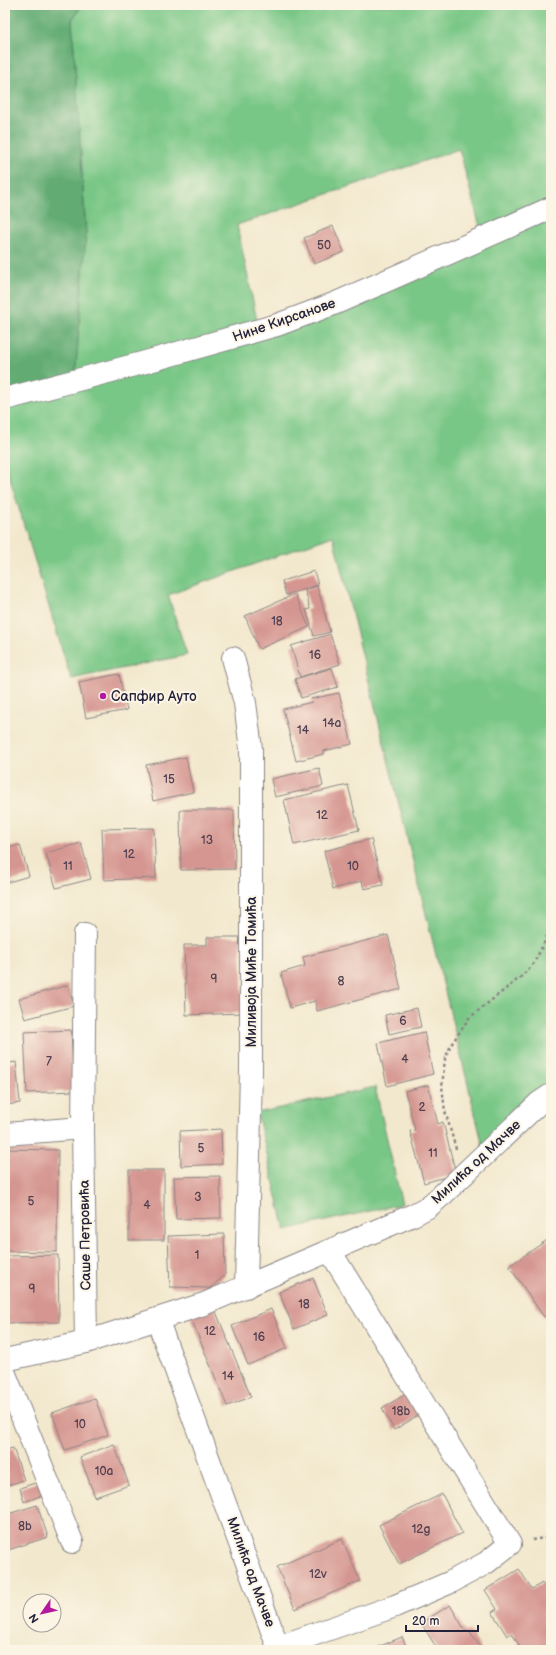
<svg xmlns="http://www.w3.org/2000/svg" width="556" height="1655" font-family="'Balsamiq Sans',sans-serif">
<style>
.green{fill:#79c786;stroke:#4e7460;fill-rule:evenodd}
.forest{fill:#62ac73;stroke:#426757}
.building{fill:#d59691}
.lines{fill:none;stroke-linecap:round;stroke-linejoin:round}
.minor-casing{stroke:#8a8584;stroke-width:24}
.path{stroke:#8a8584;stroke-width:2.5;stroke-dasharray:3 3;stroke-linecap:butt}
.minor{stroke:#fff;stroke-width:22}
.poi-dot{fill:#b5179e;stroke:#fcf5e5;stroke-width:1.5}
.labels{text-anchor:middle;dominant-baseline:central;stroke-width:4;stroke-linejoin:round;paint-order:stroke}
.number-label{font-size:12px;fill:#4f3f50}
.street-label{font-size:14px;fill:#22223b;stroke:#fcf5e5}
.poi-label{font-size:14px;fill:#22223b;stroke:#fcf5e5;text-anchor:start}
</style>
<rect width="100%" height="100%" fill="#fcf5e5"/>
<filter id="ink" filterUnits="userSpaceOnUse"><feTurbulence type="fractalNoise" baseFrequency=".025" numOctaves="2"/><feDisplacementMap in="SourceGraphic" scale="8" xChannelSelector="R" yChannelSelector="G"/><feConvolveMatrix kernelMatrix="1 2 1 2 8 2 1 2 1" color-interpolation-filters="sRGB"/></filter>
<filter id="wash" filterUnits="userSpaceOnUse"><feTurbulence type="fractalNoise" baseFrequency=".012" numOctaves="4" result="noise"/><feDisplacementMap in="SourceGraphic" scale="16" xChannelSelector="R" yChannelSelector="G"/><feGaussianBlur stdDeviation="0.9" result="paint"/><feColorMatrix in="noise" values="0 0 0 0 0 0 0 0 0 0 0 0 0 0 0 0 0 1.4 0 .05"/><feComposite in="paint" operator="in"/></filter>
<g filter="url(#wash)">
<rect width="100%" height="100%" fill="#f2e8cd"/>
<!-- green -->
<g class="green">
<path d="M 82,5 L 551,5 L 551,1095 L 485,1154 L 333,536 L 168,595 L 187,655 L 71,679 L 5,463 L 5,399 L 86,234 L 72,20 ZM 459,149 L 483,238 L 259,330 L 237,225 Z"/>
<path d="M 375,1087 L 402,1204 L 285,1230 L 257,1113 Z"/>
</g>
<!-- forest -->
<path class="forest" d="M 5,5 L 82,5 L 72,20 L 86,234 L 75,381 L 5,399 Z"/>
<g id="blocks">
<!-- building -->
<g class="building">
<path d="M 333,226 L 344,252 L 314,264 L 304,238 Z"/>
<path d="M 314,571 L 318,585 L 286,595 L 282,581 Z"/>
<path d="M 317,586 L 330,632 L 314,636 L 306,610 L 310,609 L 305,590 Z"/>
<path d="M 295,594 L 309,627 L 259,649 L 245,616 Z"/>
<path d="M 330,634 L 340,664 L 300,677 L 291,646 Z"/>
<path d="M 332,668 L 338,687 L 301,698 L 295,679 Z"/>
<path d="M 119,674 L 127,710 L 86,718 L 79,682 Z"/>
<path d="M 339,693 L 352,744 L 324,751 L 324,754 L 296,761 L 283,709 L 312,702 L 311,699 Z"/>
<path d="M 186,757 L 193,792 L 153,801 L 146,765 Z"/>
<path d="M 319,768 L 323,786 L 275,797 L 271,779 Z"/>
<path d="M 348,785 L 359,830 L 294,845 L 284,800 Z"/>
<path d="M 180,810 L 234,810 L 235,869 L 181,870 Z"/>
<path d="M 154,828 L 156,878 L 104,880 L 102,829 Z"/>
<path d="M 371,839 L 383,885 L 364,889 L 362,881 L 333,889 L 324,851 Z"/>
<path d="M 81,843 L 91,879 L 56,888 L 46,853 Z"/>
<path d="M 20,845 L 29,876 L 5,883 L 5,853 L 8,852 L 7,848 Z"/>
<path d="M 388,935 L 401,989 L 317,1011 L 315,1001 L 290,1008 L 281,973 L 305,966 L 303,957 Z"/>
<path d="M 207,937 L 241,937 L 243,1013 L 186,1015 L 184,945 L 207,945 Z"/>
<path d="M 68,985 L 74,1006 L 25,1019 L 19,999 Z"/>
<path d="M 417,1008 L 421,1027 L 389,1034 L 385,1015 Z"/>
<path d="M 71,1030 L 74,1091 L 27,1093 L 24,1032 Z"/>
<path d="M 424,1032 L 433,1074 L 387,1086 L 378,1043 Z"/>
<path d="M 16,1062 L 20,1103 L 5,1105 L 5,1064 Z"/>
<path d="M 428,1085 L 438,1124 L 443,1122 L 456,1174 L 424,1183 L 410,1131 L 415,1130 L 405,1091 Z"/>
<path d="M 221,1129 L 222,1164 L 181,1166 L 180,1131 Z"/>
<path d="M 5,1149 L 58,1150 L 57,1252 L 5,1251 Z"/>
<rect x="129" y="1170" width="35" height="70"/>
<path d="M 220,1176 L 221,1218 L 176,1219 L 174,1177 Z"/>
<path d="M 224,1234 L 225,1275 L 210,1288 L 170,1287 L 168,1236 Z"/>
<path d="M 550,1238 L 551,1312 L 544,1317 L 509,1266 Z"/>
<path d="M 58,1255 L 59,1322 L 7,1323 L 5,1256 Z"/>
<path d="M 313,1278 L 328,1315 L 294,1329 L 279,1292 Z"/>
<path d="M 214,1307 L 251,1397 L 227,1406 L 190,1316 Z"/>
<path d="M 271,1309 L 287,1348 L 248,1365 L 232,1326 Z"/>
<path d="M 408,1393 L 421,1414 L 394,1430 L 382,1408 Z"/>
<path d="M 95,1398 L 108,1435 L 65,1450 L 52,1413 Z"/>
<path d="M 114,1444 L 129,1485 L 95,1497 L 80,1457 Z"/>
<path d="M 13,1448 L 24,1480 L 5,1486 L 5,1450 Z"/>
<path d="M 41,1481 L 46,1494 L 24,1502 L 20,1488 Z"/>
<path d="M 442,1494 L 462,1533 L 399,1564 L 379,1525 Z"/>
<path d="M 37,1505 L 48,1537 L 5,1551 L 5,1515 Z"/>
<path d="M 342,1539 L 360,1581 L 295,1609 L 277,1567 Z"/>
<path d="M 519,1569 L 532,1589 L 542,1583 L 551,1597 L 551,1644 L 541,1650 L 522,1650 L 512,1633 L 507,1636 L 492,1612 L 497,1609 L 485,1590 Z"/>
<path d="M 450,1605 L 466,1632 L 469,1630 L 482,1650 L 438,1650 L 421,1623 Z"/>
<path d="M 402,1637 L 408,1650 L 371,1650 Z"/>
</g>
</g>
</g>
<g filter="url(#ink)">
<use href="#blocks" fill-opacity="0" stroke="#8a8584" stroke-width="1"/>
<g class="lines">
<!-- minor casing -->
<g class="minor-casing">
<g id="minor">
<path d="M 5,399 L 142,363 L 277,325 L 336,303 L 551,208"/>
<path d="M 233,658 L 245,703 L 251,749 L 251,1071 L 246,1287"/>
<path d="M 85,934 L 83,1128 L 86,1342"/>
<path d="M 5,1134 L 83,1128"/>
<path d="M 157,1319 L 278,1647 L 395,1606 L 451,1582 L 486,1563 L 510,1544 L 330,1251"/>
<path d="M 5,1360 L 86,1342 L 204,1304 L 413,1215 L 428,1207 L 442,1195 L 539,1103 L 551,1095"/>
<path d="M 5,1374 L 72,1542"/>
</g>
</g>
<!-- path -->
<g class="path">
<path d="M 456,1149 L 445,1111 L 442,1086 L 445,1059 L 451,1045 L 469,1018 L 522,976 L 534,963 L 545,941 L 551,922"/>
<path d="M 532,1540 L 551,1537"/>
</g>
<!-- minor -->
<use href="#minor" class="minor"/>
</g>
</g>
<!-- markers -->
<circle class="poi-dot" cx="103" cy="696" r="4"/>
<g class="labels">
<!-- number labels -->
<g class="number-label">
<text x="324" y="245">50</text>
<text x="277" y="621">18</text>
<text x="315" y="655">16</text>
<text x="332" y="723">14a</text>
<text x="303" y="730">14</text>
<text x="169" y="779">15</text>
<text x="322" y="815">12</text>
<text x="207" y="840">13</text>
<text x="129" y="854">12</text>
<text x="68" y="866">11</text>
<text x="353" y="866">10</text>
<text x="214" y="979">9</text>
<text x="341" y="981">8</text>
<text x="403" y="1021">6</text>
<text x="405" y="1059">4</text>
<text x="49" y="1061">7</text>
<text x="422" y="1107">2</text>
<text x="201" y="1148">5</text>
<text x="433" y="1153">11</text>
<text x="198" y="1197">3</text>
<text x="31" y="1201">5</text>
<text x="147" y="1205">4</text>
<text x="197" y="1255">1</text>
<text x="32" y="1289">9</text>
<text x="304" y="1304">18</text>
<text x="210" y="1331">12</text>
<text x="259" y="1337">16</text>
<text x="228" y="1376">14</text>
<text x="401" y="1411">18b</text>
<text x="80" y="1424">10</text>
<text x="104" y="1471">10a</text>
<text x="25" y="1526">8b</text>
<text x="421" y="1529">12g</text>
<text x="318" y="1574">12v</text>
</g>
<!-- street labels -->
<g class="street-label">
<text transform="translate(284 320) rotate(-19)">Нине Кирсанове</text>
<text transform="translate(251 972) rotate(-90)">Миливоја Миће Томића</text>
<text transform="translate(476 1162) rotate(-43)">Милића од Мачве</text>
<text transform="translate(85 1235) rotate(-91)">Саше Петровића</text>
<text transform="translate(251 1572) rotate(70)">Милића од Мачве</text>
</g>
<!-- poi labels -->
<g class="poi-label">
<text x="111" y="696">Сапфир Ауто</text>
</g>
</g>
<!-- margin -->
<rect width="556" height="1655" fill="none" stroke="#fcf5e5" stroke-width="20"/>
<!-- north arrow -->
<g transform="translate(42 1613) rotate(236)"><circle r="19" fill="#fcf5e5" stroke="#a5a1a1"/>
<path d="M0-3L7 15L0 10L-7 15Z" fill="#b5179e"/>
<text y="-6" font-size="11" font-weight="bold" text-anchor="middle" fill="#22223b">N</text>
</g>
<!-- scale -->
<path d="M406 1625v6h72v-6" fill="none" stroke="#22223b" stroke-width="2"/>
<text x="412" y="1625" font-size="12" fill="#22223b" stroke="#fcf5e5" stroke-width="3" paint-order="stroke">20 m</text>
</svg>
